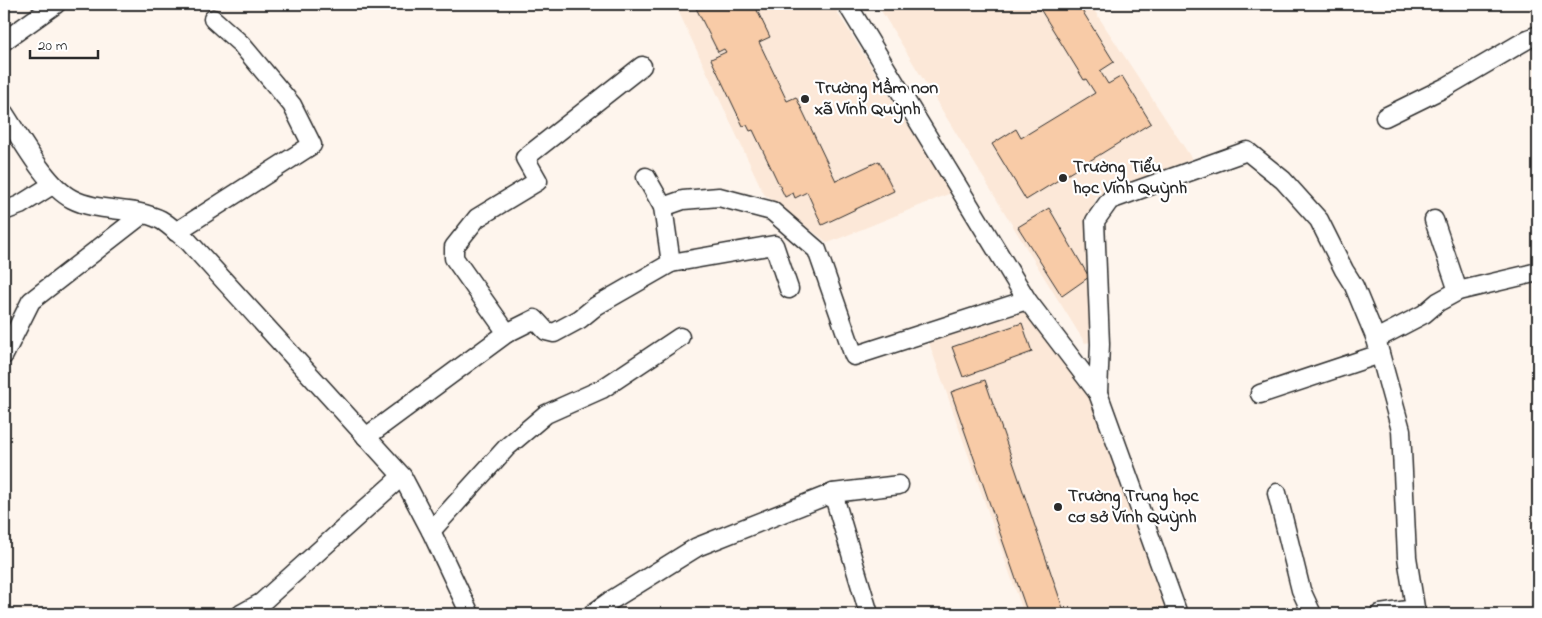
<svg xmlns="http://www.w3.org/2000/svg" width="1542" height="618" font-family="'Indie Flower',sans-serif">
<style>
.built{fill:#fce8d8}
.building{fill:#f8cba7;stroke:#2b2b2b}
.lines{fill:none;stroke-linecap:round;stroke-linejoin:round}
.minor-casing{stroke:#2b2b2b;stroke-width:21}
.minor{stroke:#fff;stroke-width:18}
.poi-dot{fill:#2b2b2b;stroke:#fff;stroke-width:2}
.labels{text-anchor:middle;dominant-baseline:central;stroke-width:4.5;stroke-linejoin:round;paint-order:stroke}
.poi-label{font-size:18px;font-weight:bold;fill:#2b2b2b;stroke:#fff;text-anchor:start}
</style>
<rect width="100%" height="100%" fill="#fef5ed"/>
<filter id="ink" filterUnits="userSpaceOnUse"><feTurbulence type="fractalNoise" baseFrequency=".02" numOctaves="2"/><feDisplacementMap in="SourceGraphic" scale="10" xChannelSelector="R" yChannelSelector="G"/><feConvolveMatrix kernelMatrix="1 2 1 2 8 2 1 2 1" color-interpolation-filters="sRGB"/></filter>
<g filter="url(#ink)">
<!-- built -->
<g class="built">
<path d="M 675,4 L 832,4 L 951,193 L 828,243 L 764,194 Z"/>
<path d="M 877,4 L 1090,4 L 1192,159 L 1095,197 L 1091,342 L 1085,343 L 1052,290 Z"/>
<path d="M 1026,308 L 1092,400 L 1167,614 L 1024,614 L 927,337 Z"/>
</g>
<!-- building -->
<g class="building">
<path d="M 694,4 L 754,4 L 770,37 L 759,42 L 787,101 L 796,97 L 836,181 L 879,161 L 894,191 L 822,225 L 807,192 L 795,198 L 793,193 L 785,197 L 753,130 L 750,131 L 747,125 L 743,126 L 711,59 L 726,52 L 724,49 L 718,52 Z"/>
<path d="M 1037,4 L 1078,4 L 1114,62 L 1100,71 L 1108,84 L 1122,76 L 1151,123 L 1026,200 L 992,144 L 1016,129 L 1021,138 L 1095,93 L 1086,79 L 1084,80 Z"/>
<path d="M 1049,208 L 1089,277 L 1062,296 L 1018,227 Z"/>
<path d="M 1022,323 L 1032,352 L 963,377 L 952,347 Z"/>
<path d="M 985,380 L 1065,614 L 1028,614 L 951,392 Z"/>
<path d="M 1158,607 L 1161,614 L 1138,614 Z"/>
</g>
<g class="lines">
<!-- minor casing -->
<g class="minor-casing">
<g id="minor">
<path d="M 847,4 L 1027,300 L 1098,393 L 1178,614"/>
<path d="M 4,41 L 56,4"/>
<path d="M 4,113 C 20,137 46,186 72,199 C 99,213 133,206 161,220 C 170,225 179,235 188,241 L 402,476 L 431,531 L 470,614"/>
<path d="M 1385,117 L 1446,87 L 1528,39 L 1538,35"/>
<path d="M 646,177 L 663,207 L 683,200 L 719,197 L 772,211 L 817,250 L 854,356 L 1027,300"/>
<path d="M 663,207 L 671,263"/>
<path d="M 4,211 L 20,205 L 52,185"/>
<path d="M 1434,220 L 1458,291"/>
<path d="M 176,232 L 312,145 L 292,105 L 241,44 L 213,19"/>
<path d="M 507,333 L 535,319 L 546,331 L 554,333 L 580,319 L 596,306 L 671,263 L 774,245 L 789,289"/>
<path d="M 1376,339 L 1424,314 L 1438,302 L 1458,291 L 1538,272"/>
<path d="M 4,355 L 31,301 L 143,214"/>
<path d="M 1098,393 L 1100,344 L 1095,221 L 1110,200 L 1247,151 L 1283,180 L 1319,220 L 1344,270 L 1354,286 L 1376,339 L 1401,430 L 1407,557 L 1416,614"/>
<path d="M 1260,394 L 1380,354"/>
<path d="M 366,437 L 507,333 L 454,258 L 454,247 L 477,218 L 538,181 L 525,158 L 642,66"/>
<path d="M 833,493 L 869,614"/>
<path d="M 1277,493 L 1301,590 L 1312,614"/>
<path d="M 431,531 L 507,447 L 546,414 L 602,389 L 680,337"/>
<path d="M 241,614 L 261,603 L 402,476"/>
<path d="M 592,614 L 610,601 L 697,547 L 833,493 L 899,485"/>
<path d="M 1380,614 L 1415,609"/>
</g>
</g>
<!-- minor -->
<use href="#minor" class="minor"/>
</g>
</g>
<!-- markers -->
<g class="poi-dot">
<circle cx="805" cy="99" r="5"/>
<circle cx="1063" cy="178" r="5"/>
<circle cx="1058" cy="507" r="5"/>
</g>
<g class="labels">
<!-- poi labels -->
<g class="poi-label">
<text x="815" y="89">Trường Mầm non<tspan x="815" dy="21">xã Vĩnh Quỳnh</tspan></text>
<text x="1073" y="168">Trường Tiểu<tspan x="1073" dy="21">học Vĩnh Quỳnh</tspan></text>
<text x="1068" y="497">Trường Trung học<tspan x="1068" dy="21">cơ sở Vĩnh Quỳnh</tspan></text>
</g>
</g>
<!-- margin -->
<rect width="1542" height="618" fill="none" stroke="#fff" stroke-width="20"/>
<rect x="10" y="10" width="1522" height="598" fill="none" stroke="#2b2b2b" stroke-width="2" filter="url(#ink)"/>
<!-- scale -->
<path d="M30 50v8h68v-8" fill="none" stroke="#2b2b2b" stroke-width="2.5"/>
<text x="38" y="50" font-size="15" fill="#2b2b2b" stroke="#ffffff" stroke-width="4" paint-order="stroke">20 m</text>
</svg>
